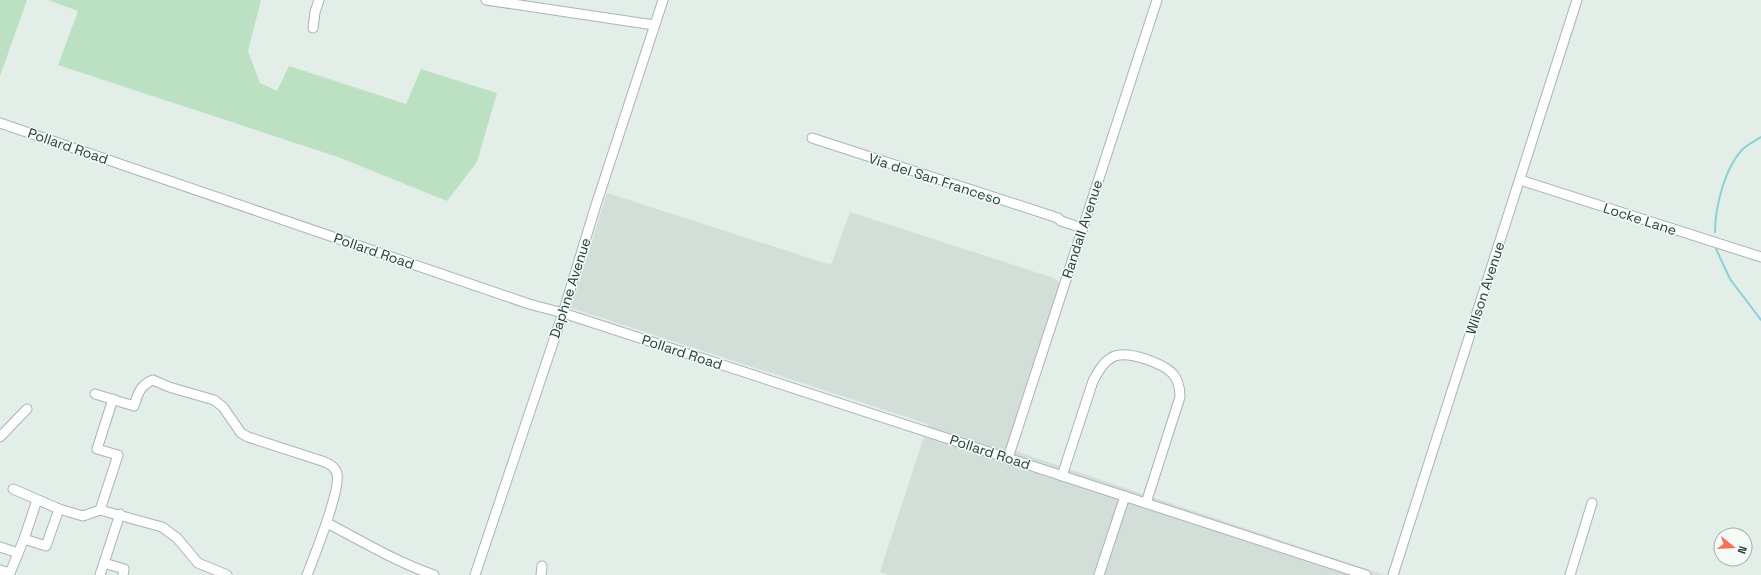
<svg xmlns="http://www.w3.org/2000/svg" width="1761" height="575" font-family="'Space Grotesk',sans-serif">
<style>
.built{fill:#d2ded7}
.green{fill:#bce0c2}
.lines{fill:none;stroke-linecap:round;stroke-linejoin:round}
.stream{stroke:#8ad2d5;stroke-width:2}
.minor-casing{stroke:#a6b7b0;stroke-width:11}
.minor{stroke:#fff;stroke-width:9}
.labels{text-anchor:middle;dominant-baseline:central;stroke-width:3;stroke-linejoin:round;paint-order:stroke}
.street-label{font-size:14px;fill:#224136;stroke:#f5faf7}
</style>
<rect width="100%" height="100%" fill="#e4eee9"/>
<!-- built -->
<path class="built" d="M 607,193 L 831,265 L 850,212 L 1054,278 L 1068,291 L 1015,451 L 1384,575 L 890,575 L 880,572 L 928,424 L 571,308 Z"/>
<!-- green -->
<g class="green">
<path d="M 0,0 L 27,0 L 0,76 Z"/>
<path d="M 48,0 L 261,0 L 248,51 L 260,83 L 277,91 L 289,66 L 406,104 L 421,69 L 497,93 L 477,162 L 447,201 L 338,157 L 58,65 L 78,11 Z"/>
</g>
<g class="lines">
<!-- stream -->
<g class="stream">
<path d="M 1715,232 C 1715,207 1725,167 1743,149 C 1748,144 1755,141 1761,137"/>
<path d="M 1716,249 L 1730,279 L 1761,320"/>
</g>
<!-- minor casing -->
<g class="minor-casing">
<g id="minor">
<path d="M 486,0 L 654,25"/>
<path d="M 313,28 L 315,12 L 319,0"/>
<path d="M 0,123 L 529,304 L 563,313 L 1366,575"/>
<path d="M 812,138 L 1058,218 L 1061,221 L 1082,228"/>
<path d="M 1520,180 L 1761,257"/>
<path d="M 95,394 L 134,406 C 138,394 140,385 153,380 L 169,387 L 214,400 L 223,407 L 241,433 L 248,437 L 322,461 C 329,464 335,466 337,474 C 341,490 314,557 307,575"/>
<path d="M 0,437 L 27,409"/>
<path d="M 1008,458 L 1157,0"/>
<path d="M 1062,476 L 1093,381 C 1098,372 1104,360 1115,356 C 1129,351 1163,363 1173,374 C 1178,380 1180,390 1180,397 L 1146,503"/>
<path d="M 13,489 L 59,509 L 83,516 L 100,510 L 118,455 L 97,449 L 113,399"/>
<path d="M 37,500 L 24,539 L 46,546 L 59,509"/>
<path d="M 100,510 L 162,527 L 177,538 L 198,563 L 227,575"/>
<path d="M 327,523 C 362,541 396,562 434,575"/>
<path d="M 0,547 L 18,553"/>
<path d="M 104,563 L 124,569 L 123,575"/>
<path d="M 0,570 L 10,573 L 24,539"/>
<path d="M 100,575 L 120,514"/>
<path d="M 475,575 L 563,313 L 595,208 L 663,0"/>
<path d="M 541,575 L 542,566"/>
<path d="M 1099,575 L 1125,496"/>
<path d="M 1393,575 L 1577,0"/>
<path d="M 1570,575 L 1592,503"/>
</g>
</g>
<!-- minor -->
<use href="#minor" class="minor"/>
</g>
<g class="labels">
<!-- street labels -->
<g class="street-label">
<text transform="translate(68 146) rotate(19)">Pollard Road</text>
<text transform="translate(935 179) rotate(18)">Via del San Franceso</text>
<text transform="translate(1640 219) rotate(18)">Locke Lane</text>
<text transform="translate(1082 229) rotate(-72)">Randall Avenue</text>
<text transform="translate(374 251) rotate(19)">Pollard Road</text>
<text transform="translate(570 288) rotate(-72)">Daphne Avenue</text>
<text transform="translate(1485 288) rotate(-72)">Wilson Avenue</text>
<text transform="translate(682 352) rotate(18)">Pollard Road</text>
<text transform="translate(990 452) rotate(18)">Pollard Road</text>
</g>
</g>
<!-- north arrow -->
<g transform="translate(1733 547) rotate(108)"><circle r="19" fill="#f5faf7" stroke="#a1b0aa"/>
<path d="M0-3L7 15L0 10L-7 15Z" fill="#f86f59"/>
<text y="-6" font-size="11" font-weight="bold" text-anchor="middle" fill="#224136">N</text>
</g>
</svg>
